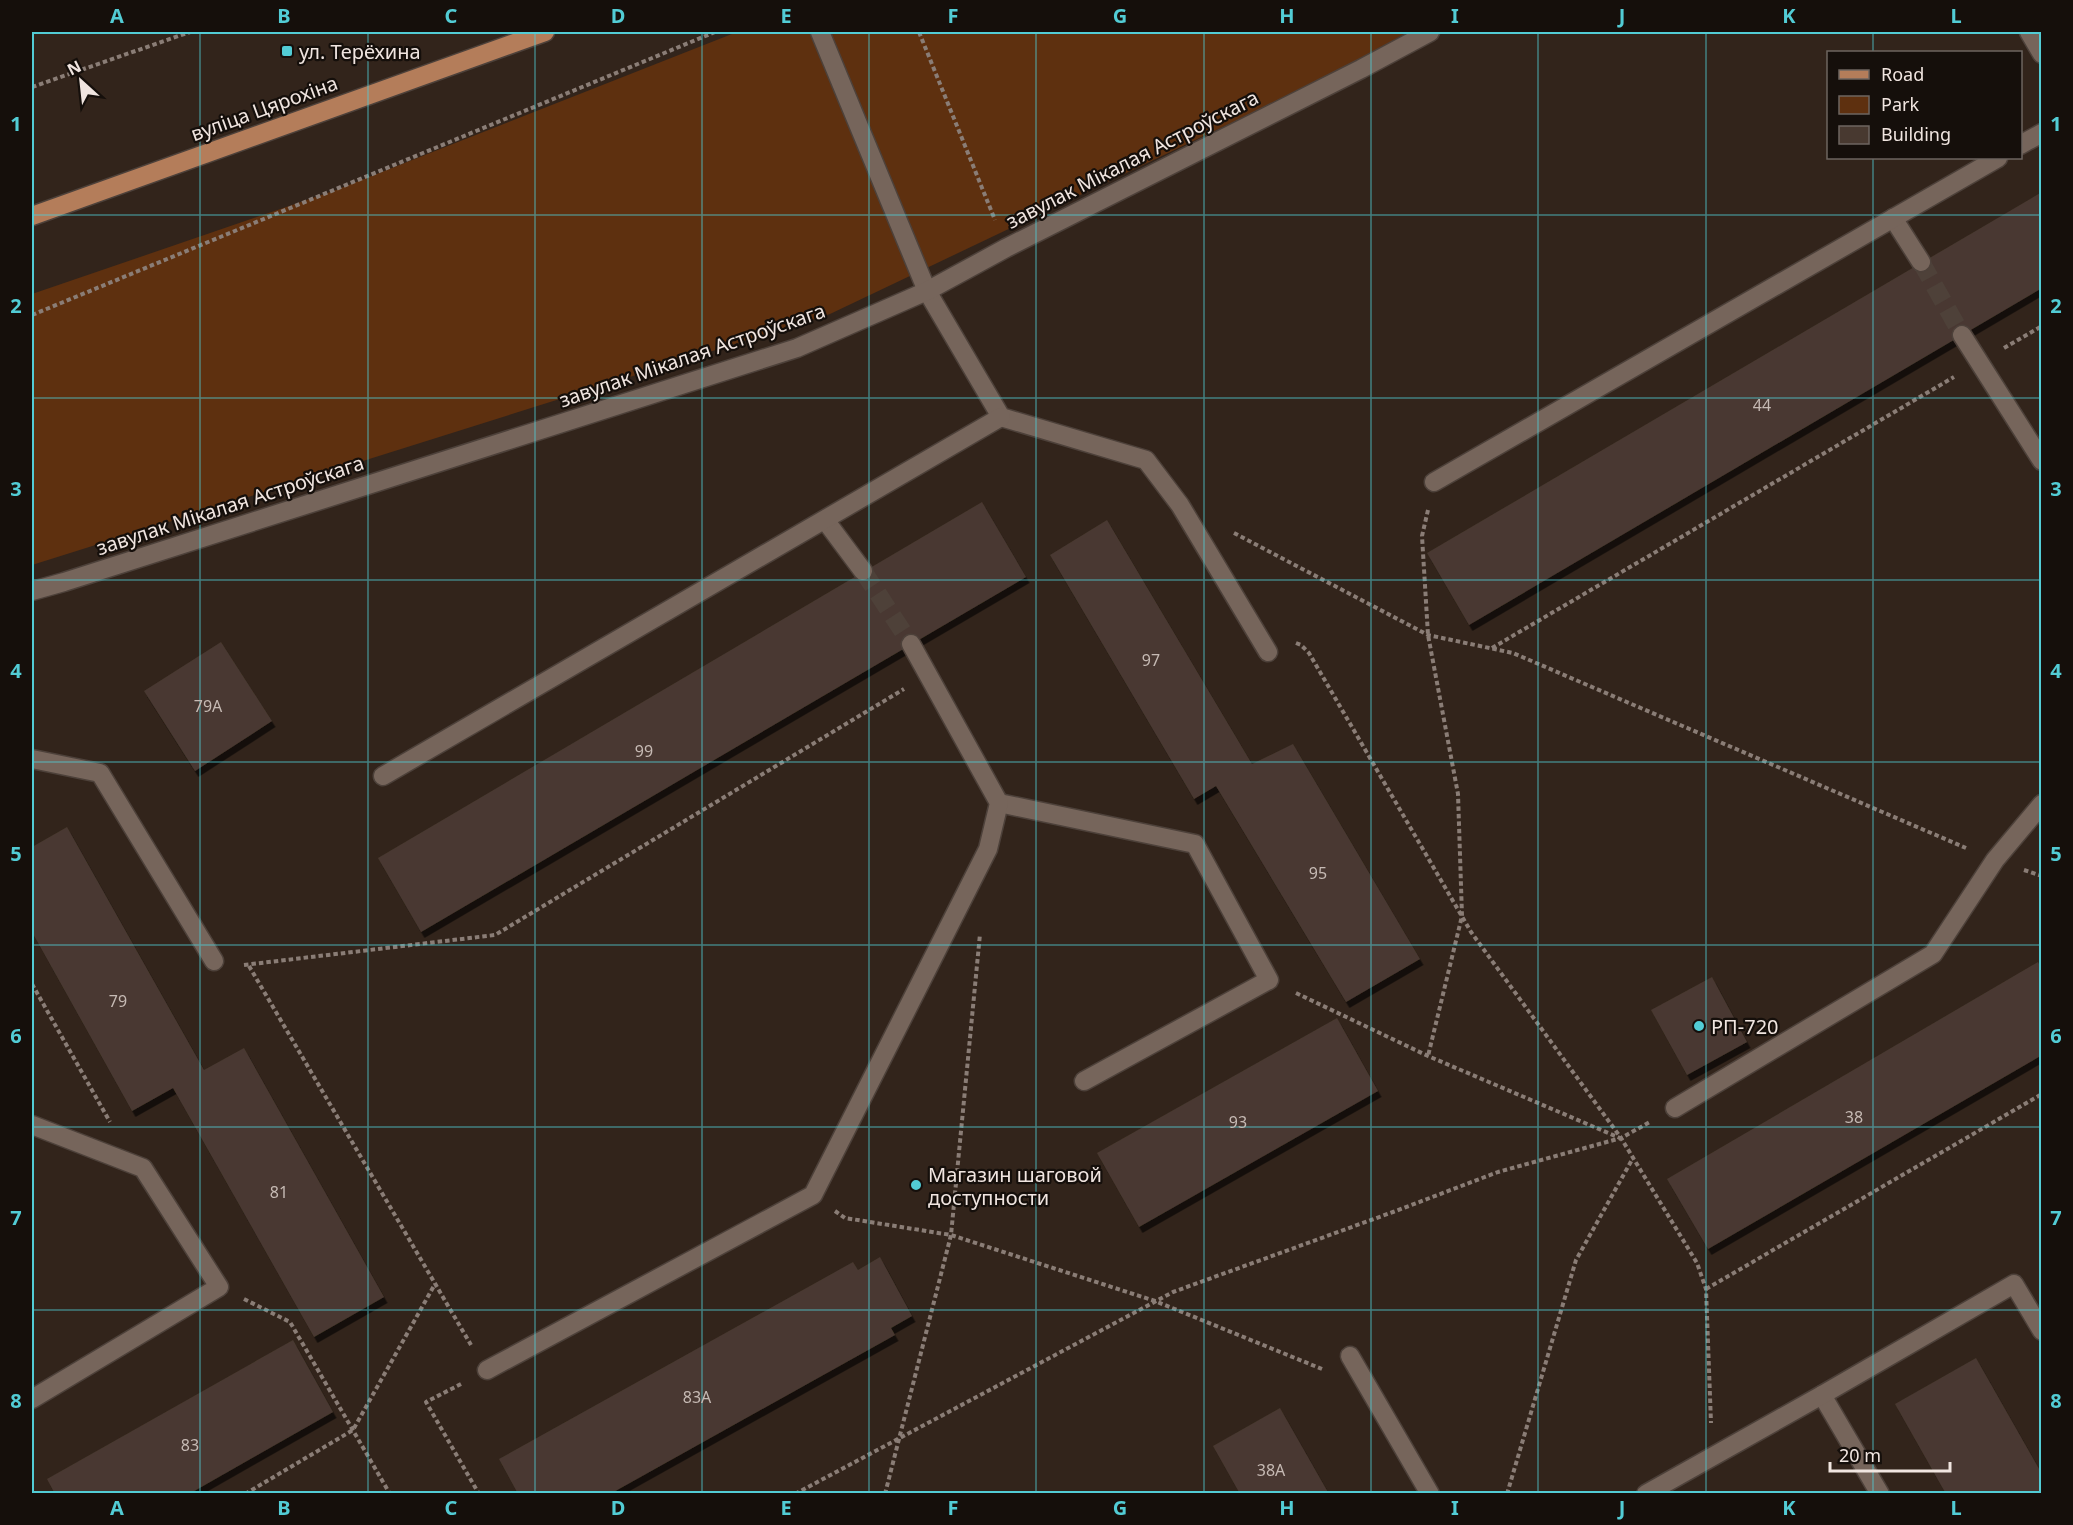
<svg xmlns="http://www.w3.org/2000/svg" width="2073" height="1525" font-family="'Noto Sans',sans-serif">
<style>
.green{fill:#5e300f}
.building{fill:#483930;filter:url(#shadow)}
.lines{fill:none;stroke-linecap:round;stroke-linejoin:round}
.minor-tunnel{stroke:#4e4139;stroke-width:18;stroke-dasharray:18 9;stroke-linecap:butt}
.minor-casing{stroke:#4d413a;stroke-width:21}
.major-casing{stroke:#4d413a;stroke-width:21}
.path{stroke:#8a7d76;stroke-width:4;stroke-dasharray:4.5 3;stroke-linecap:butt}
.minor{stroke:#76655b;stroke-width:18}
.major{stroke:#b47d5a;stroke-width:18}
.grid{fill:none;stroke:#52ccd5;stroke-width:1.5;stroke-opacity:0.55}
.poi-dot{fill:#52ccd5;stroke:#150f0b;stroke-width:2}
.labels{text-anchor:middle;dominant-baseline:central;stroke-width:4.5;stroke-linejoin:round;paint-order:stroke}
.number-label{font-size:16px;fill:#c6bab4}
.poi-label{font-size:20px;fill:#f0e5e0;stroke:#150f0b;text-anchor:start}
.street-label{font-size:20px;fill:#f0e5e0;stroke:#150f0b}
.neatline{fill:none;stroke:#52ccd5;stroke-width:2}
.grid-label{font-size:20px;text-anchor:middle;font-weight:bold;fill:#52ccd5}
</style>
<defs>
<filter id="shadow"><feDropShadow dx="3.5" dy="6" stdDeviation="0" flood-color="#0009"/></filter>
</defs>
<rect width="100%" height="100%" fill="#32241b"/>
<!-- green -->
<path class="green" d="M 737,32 L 1408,32 L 1330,76 L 830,314 L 32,565 L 32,294 L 336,190 Z"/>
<!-- building -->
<g class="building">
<path d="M 2042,192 L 2042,288 L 1469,625 L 1427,553 Z"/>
<path d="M 982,502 L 1026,577 L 421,932 L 378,858 Z"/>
<path d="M 1107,520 L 1252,764 L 1293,744 L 1420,959 L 1346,1002 L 1216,786 L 1194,799 L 1050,555 Z"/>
<path d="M 221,642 L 272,721 L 195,771 L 144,691 Z"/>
<path d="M 67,827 L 204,1070 L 244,1048 L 384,1297 L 314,1337 L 173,1088 L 132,1111 L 32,932 L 32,847 Z"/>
<path d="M 2038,962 L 2042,969 L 2042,1055 L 1708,1249 L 1667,1179 Z"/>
<path d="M 1712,977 L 1747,1042 L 1687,1075 L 1651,1010 Z"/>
<path d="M 1337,1018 L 1378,1091 L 1139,1227 L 1097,1153 Z"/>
<path d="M 880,1257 L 912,1316 L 891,1328 L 895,1335 L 610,1494 L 518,1494 L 499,1459 L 853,1262 L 858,1270 Z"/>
<path d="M 293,1340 L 333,1412 L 189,1494 L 55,1494 L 47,1479 Z"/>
<path d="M 1976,1358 L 2042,1474 L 2042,1494 L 1946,1494 L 1895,1404 Z"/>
<path d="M 1280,1408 L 1329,1494 L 1240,1494 L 1213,1446 Z"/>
</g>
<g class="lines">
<!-- minor-tunnel -->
<g class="minor-tunnel">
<path d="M 1921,262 L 1962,335"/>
<path d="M 863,571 L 911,644"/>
</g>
<!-- minor casing -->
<g class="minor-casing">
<g id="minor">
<path d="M 820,32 L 927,291 L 1001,417 L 1146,460 L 1180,505 L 1268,652"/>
<path d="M 2029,32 L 2042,54"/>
<path d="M 2020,145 L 2042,133"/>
<path d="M 1893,218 L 1921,262"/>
<path d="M 1962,335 L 2042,461"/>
<path d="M 1434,482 L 1998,158"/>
<path d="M 825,520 L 863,571"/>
<path d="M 32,591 L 64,582 L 797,348 L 927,291 L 1006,248 L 1361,69 L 1430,32"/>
<path d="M 32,759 L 100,773 L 214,961"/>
<path d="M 383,776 L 1001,417"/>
<path d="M 999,803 L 1195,844 L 1269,980 L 1084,1081"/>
<path d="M 1675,1108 L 1933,954 L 1995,860 L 2042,804"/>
<path d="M 32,1125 L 143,1168 L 219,1287 L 32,1399"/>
<path d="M 1350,1356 L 1430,1494"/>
<path d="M 487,1370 L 813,1195 L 988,849 L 999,803 L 911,644"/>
<path d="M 1822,1395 L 1880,1494"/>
<path d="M 1646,1494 L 1822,1395 L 2014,1284 L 2042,1331"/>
</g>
</g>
<!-- major casing -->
<g class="major-casing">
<path id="major" d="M 32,216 L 545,32"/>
</g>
<!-- path -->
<g class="path">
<path d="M 919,32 L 995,220"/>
<path d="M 32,87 L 190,32"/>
<path d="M 32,315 L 715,32"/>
<path d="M 2004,348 L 2042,326"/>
<path d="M 1428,510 L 1422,536 L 1428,635 L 1458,794 L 1462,916 L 1428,1056"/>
<path d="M 1234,533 L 1428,635 L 1513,653 L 1966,848"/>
<path d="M 1296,643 L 1301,645 L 1309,653 L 1471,932 L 1621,1138 L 1697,1263 L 1706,1289 L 1711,1423"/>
<path d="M 1492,648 L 1954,377"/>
<path d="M 2024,870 L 2042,876"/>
<path d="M 244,965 L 495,935 L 904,689"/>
<path d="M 249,966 L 471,1345"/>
<path d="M 32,984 L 110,1122"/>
<path d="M 1296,993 L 1428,1056 L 1620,1138"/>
<path d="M 835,1211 L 845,1218 L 951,1235 L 1155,1301 L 1322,1369"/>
<path d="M 1706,1289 L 2042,1094"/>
<path d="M 244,1299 L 290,1322 L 390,1494"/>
<path d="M 461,1384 L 426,1402 L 479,1494"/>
<path d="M 245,1494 L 353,1430 L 435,1284"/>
<path d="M 795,1494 L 1173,1292 L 1393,1212 L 1498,1172 L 1621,1138 L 1650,1122"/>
<path d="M 885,1494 L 951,1235 L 980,934"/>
<path d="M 1507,1494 L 1576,1260 L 1633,1158"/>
</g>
<!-- minor -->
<use href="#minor" class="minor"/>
<!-- major -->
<use href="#major" class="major"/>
</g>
<!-- grid -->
<path class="grid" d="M 200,32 L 200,1494M 368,32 L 368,1494M 535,32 L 535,1494M 702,32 L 702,1494M 869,32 L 869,1494M 1036,32 L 1036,1494M 1204,32 L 1204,1494M 1371,32 L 1371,1494M 1538,32 L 1538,1494M 1706,32 L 1706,1494M 1873,32 L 1873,52M 1873,158 L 1873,1494M 32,215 L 2042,215M 32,398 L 2042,398M 32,580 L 2042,580M 32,762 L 2042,762M 32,945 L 2042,945M 32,1127 L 2042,1127M 32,1310 L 2042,1310"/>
<!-- markers -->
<g class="poi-dot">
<rect x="281" y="45" width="12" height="12" rx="3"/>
<circle cx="1699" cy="1026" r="6"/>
<circle cx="916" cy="1185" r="6"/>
</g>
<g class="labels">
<!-- number labels -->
<g class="number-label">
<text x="1762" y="405">44</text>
<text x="1151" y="660">97</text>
<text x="208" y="706">79А</text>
<text x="644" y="751">99</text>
<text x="1318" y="873">95</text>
<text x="118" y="1001">79</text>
<text x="1854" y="1117">38</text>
<text x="1238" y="1122">93</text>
<text x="279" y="1192">81</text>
<text x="697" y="1397">83А</text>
<text x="190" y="1445">83</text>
<text x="1271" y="1470">38А</text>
</g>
<!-- poi labels -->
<g class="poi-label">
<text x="299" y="51">ул. Терёхина</text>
<text x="1711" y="1026">РП-720</text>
<text x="928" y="1174">Магазин шаговой<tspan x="928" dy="23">доступности</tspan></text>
</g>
<!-- street labels -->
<g class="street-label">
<text transform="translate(264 108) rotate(-20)">вуліца Цярохіна</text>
<text transform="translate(1132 159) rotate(-27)">завулак Мікалая Астроўскага</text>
<text transform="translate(692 355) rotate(-19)">завулак Мікалая Астроўскага</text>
<text transform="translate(230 505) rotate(-18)">завулак Мікалая Астроўскага</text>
</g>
</g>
<!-- border -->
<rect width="2073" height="1525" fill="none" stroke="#150f0b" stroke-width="66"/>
<!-- legend -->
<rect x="1827" y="51" width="195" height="108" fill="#150f0b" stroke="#6d6560" stroke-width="1.5"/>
<rect x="1839" y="70" width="30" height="9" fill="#b47d5a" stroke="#6d6560" stroke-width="1.5"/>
<text x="1881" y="81" font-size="18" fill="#f0e5e0">Road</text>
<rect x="1839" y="96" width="30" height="18" fill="#5e300f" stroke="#6d6560" stroke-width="1.5"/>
<text x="1881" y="111" font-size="18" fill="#f0e5e0">Park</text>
<rect x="1839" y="126" width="30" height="18" fill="#483930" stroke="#6d6560" stroke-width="1.5"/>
<text x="1881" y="141" font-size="18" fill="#f0e5e0">Building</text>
<!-- north arrow -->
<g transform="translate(81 81) rotate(333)" stroke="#150f0b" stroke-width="4.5" paint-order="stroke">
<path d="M0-4.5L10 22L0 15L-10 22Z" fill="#f0e5e0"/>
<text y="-9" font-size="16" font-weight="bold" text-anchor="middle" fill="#f0e5e0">N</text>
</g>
<!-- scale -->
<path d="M1830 1462v9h120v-9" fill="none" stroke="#f0e5e0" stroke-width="3"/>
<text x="1839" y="1462" font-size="18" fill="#f0e5e0" stroke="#150f0b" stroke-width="4.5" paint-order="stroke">20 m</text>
<rect x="33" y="33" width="2007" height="1459" class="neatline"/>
<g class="grid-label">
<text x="117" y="23">A</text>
<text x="284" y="23">B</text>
<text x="451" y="23">C</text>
<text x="618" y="23">D</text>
<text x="786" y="23">E</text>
<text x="953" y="23">F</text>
<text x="1120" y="23">G</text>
<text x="1287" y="23">H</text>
<text x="1455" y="23">I</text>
<text x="1622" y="23">J</text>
<text x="1789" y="23">K</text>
<text x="1956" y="23">L</text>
<text x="16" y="131">1</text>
<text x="2056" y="131">1</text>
<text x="16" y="313">2</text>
<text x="2056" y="313">2</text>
<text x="16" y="496">3</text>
<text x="2056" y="496">3</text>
<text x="16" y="678">4</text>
<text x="2056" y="678">4</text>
<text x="16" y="861">5</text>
<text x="2056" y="861">5</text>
<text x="16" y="1043">6</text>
<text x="2056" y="1043">6</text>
<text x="16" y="1225">7</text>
<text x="2056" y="1225">7</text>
<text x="16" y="1408">8</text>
<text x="2056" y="1408">8</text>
<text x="117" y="1515">A</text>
<text x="284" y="1515">B</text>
<text x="451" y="1515">C</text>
<text x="618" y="1515">D</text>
<text x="786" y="1515">E</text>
<text x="953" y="1515">F</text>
<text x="1120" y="1515">G</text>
<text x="1287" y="1515">H</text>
<text x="1455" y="1515">I</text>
<text x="1622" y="1515">J</text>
<text x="1789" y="1515">K</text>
<text x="1956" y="1515">L</text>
</g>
</svg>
